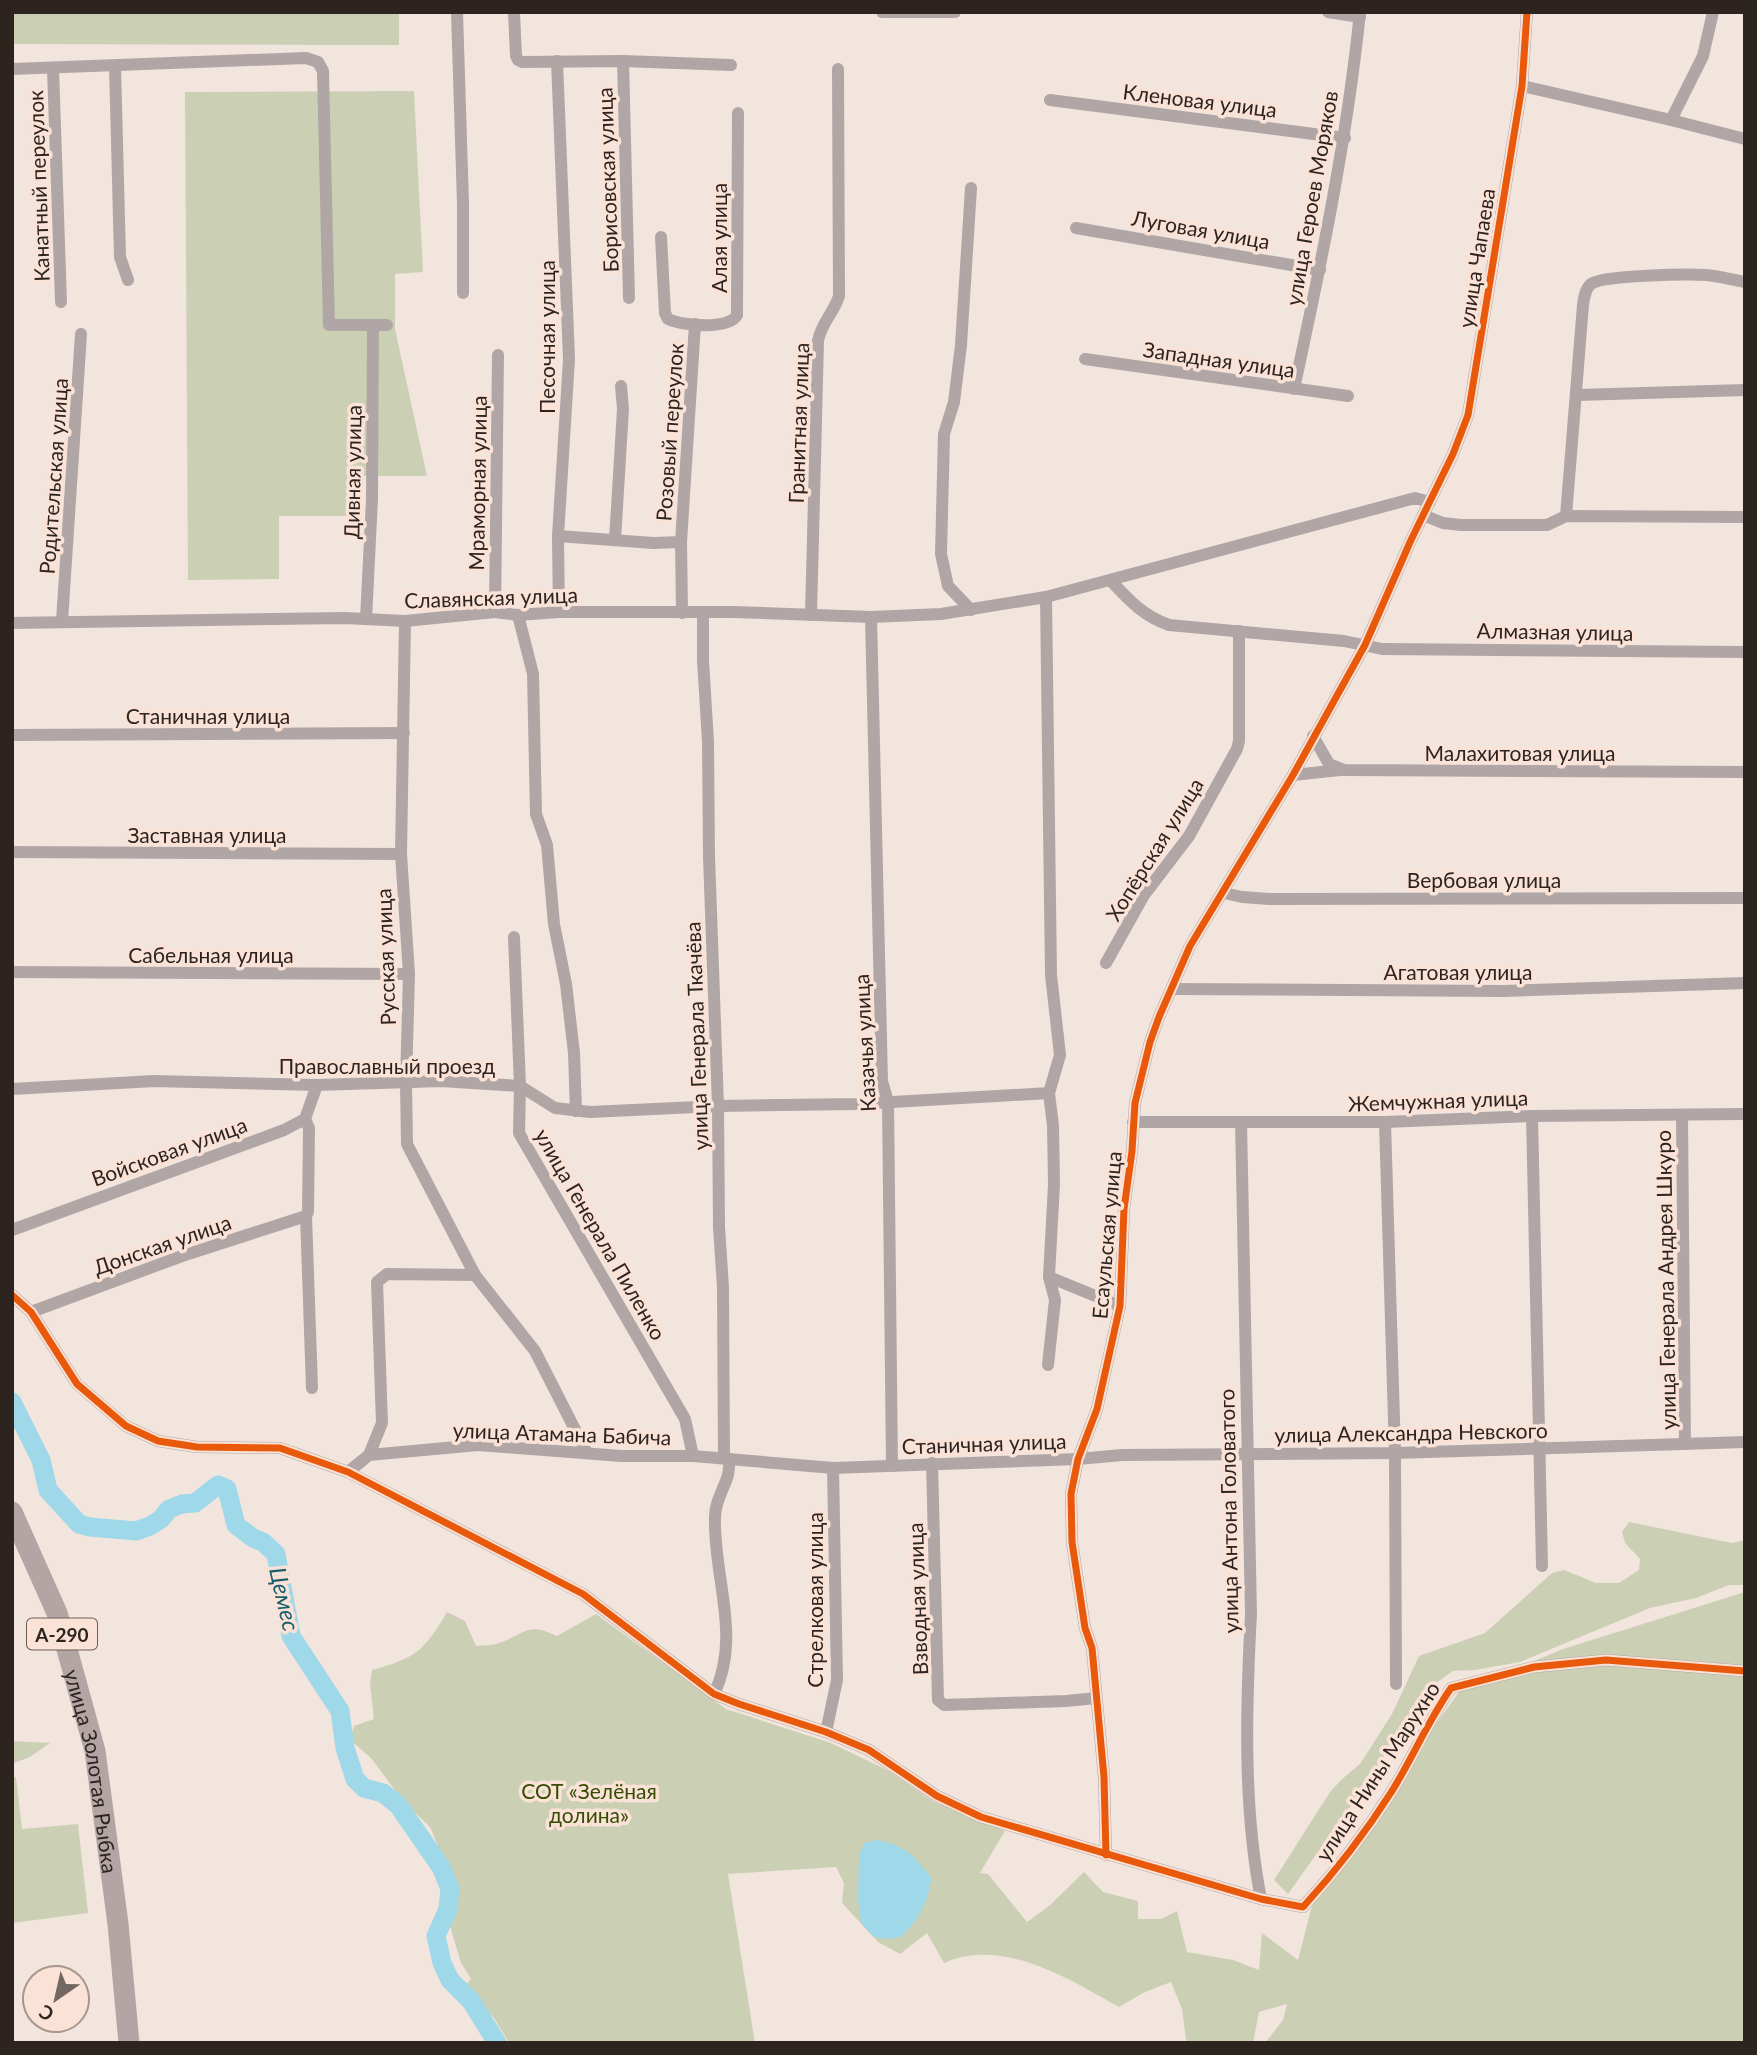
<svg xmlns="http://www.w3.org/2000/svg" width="1757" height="2055" font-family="Lato,sans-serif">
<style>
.green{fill:#cbd0b5}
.water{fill:#9fd8e8}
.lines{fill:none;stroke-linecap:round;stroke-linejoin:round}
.river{stroke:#9fd8e8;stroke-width:19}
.minor{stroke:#b1a6a6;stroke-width:12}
.trunk{stroke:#b3a5a4;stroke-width:21}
.cycleway-casing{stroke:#fae2d6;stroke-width:11}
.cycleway{stroke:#e8590c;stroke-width:7}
.labels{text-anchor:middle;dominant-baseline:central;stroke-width:7;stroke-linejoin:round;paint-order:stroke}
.shield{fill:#fae2d6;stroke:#6a5d57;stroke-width:2}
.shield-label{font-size:19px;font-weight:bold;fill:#2d2420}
.street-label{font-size:21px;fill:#2d2420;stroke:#fae2d6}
.park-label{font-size:21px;fill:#344c03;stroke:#fae2d6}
.water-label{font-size:23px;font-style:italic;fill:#175f70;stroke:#fae2d6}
</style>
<rect width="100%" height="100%" fill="#f2e5de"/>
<!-- green -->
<g class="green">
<path d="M 12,12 L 399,12 L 399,45 L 12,44 Z"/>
<path d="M 414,91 L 423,272 L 395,274 L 395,329 L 427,476 L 356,476 L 356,516 L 279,516 L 279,579 L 188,580 L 185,92 Z"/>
<path d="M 1629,1522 L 1732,1543 L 1745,1540 L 1745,1585 L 1729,1585 L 1696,1598 L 1650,1608 L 1520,1662 L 1475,1670 L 1453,1671 L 1436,1683 L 1422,1696 L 1365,1786 L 1288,1894 L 1274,1880 L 1330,1792 L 1342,1779 L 1360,1764 L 1392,1714 L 1419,1656 L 1485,1633 L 1552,1573 L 1564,1570 L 1596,1583 L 1619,1583 L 1639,1570 L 1640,1559 L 1625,1543 L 1622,1532 Z"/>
<path d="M 1745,1592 L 1745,2043 L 1265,2043 L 1283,2020 L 1287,2004 L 1259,2012 L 1253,2043 L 1191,2043 L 1186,2040 L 1182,2009 L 1171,1982 L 1145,1992 L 1119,2007 C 1069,1979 1003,1937 944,1963 L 927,1933 L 900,1954 L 878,1942 L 842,1903 L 844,1883 L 836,1867 L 728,1874 L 755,2043 L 509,2043 L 493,2016 L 485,2012 L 467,1984 L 471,1979 L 461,1963 L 450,1926 L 455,1887 L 430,1827 L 403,1801 L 371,1758 L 350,1740 L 354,1726 L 374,1719 L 370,1684 L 372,1670 C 416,1658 424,1651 447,1612 L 465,1621 L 476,1646 C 483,1645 492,1646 499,1643 C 525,1634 527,1621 557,1636 L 596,1614 L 726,1709 L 831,1743 L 889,1771 L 934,1802 L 1005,1831 L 980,1873 L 988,1874 L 1027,1922 L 1049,1906 L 1084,1872 L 1103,1892 L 1138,1901 L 1138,1919 L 1161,1919 L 1177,1911 L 1187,1952 L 1233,1960 L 1259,1970 L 1262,1933 L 1298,1960 L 1316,1890 L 1459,1692 L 1563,1649 Z"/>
<path d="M 12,1741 L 50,1743 L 30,1757 L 12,1764 Z"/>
<path d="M 12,1777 L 16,1777 L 22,1829 L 78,1824 L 88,1913 L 12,1923 Z"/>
</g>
<!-- water -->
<path class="water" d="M 876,1840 C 904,1844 914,1856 931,1877 C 930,1900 917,1922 901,1937 L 886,1939 L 874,1937 L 861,1923 L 858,1900 L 859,1855 L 864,1843 Z"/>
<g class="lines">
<!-- river -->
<path class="river" d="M 12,1402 L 41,1460 L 48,1490 L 79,1524 L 90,1527 L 136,1531 L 150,1526 L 161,1519 L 169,1509 L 182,1504 L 195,1503 L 218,1485 L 227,1489 L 236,1525 L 253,1538 L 263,1542 L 276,1554 L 291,1636 L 340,1711 L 345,1748 L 355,1779 L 364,1788 L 383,1793 L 398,1805 L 441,1867 L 450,1889 L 448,1909 L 436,1936 L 442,1963 L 450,1980 L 471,2001 L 497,2043"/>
<!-- minor -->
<g class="minor">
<path d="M 457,12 L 463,204 L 463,293"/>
<path d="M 514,12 L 516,56 L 518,60 L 522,62 L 623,61 L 731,65"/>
<path d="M 882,12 L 955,12"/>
<path d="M 1328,12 L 1360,17"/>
<path d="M 557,61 L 569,359 L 558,536 L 559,612"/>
<path d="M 623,61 L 629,298"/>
<path d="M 115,66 L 120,257 L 128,280"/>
<path d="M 12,69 L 306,58 L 318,62 L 323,71 L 329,325 L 387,325"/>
<path d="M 53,69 L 61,302"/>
<path d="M 1522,86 L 1671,120 L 1745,139"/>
<path d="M 1050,100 L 1345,138"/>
<path d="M 1671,120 L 1703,56 L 1713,12"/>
<path d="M 971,188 L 961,345 L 954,402 L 944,434 L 941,554 L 948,586 L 971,610"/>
<path d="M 1076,228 L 1320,270"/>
<path d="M 661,237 L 665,313 L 668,319 C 682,326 729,330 737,315 L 738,113"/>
<path d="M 1085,359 L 1348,396"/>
<path d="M 1294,389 C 1321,264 1347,140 1360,12"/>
<path d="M 1577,395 L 1745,390"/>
<path d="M 1423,515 L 1443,523 L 1461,525 L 1547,525 L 1566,516 L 1745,517"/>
<path d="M 1566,516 L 1583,305 C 1584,298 1585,289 1591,284 C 1603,275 1688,274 1706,275 C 1719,276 1732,280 1745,282"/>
<path d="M 558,536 L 653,543 L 681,542 L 682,613"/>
<path d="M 615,540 L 623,409 L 621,386"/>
<path d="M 681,542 L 695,324"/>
<path d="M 1110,580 C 1129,600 1143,616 1169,625 L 1344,641 L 1382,649 L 1745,652"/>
<path d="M 1046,597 L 1051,975 L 1060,1055 L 1049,1093 L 1053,1126 L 1054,1184 L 1049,1277 L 1055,1300 L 1048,1365"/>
<path d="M 495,612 L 498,355"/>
<path d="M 703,612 L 703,660 L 708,742 L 709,857 L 718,1106 L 719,1227 L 723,1287 L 724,1458"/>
<path d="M 518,615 L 533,674 L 536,814 L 547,845 L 554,924 L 566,984 L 574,1053 L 576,1111"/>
<path d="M 811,615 L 818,341 C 821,323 834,313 839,296 L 838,69"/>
<path d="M 871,617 L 882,1081 L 888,1102 L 892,1466"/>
<path d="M 366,619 L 372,499 L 373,325"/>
<path d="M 62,621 L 81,334"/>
<path d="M 405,621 L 401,854 L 409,974 L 406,1083 L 407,1144 L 475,1275 L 535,1351 L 587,1453"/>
<path d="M 12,623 L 345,618 L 405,621 L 495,612 L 518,615 L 559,612 L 734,612 L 871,617 L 941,614 L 1046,597 L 1415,498 L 1430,502"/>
<path d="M 12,735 L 404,733"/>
<path d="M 1313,736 L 1329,764 L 1344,770 L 1745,772"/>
<path d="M 1293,775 L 1340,770"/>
<path d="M 12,852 L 401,854"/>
<path d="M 1224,893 L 1242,897 L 1269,899 L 1745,898"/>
<path d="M 514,937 L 520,1086 L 519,1133 L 685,1419 L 693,1456"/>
<path d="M 1106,963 L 1144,895 L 1189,836 L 1237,749 L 1239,741 L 1239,631"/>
<path d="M 12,972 L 409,974"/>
<path d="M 1172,989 L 1504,991 L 1745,983"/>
<path d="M 12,1089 L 154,1081 L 317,1085 L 441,1081 L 520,1086 L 555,1108 L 590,1112 L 718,1106 L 858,1104 L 1049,1093"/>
<path d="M 1682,1115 L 1685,1444"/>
<path d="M 1532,1116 L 1542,1566"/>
<path d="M 305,1119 L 309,1128 L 308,1212 L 306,1216 L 312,1388"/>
<path d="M 1133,1122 L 1385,1122 L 1532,1116 L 1745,1114"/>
<path d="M 1241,1122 L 1251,1614 C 1246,1706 1243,1808 1261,1899"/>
<path d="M 1385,1122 L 1395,1453 L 1396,1684"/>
<path d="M 12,1230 L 284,1130 L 305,1119 L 317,1085"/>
<path d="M 1049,1277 L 1120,1306"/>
<path d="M 12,1295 L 31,1312 L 77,1384 L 126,1426 L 158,1441 L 197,1447 L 280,1448 L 348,1472 L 583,1594 L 714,1694 L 739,1704 L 826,1732 L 869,1750 L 937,1796 L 981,1817 L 1261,1899 L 1303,1907 C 1336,1871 1366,1832 1392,1791 C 1413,1757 1428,1721 1451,1688 L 1534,1667 L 1606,1660 L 1745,1671"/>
<path d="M 31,1312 L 182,1256 L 306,1216"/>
<path d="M 369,1455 L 382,1423 L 377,1282 L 387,1274 L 475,1275"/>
<path d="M 932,1463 L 938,1700 L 944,1705 L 1066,1701 L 1096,1698"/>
<path d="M 348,1472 L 369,1455 L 478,1445 L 621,1456 L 693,1456 L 833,1468 L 1078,1459 L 1122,1455 L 1395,1453 L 1745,1442"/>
<path d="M 714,1694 C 742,1636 713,1577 715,1517 C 715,1501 724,1489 728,1475 C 729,1470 729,1464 730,1459"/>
<path d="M 826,1732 L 837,1680 L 833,1468"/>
<path d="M 1106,1855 L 1104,1777 L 1092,1648 L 1085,1628 L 1072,1542 L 1071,1494 L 1078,1459 L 1097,1409 L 1120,1306 L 1124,1209 L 1132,1151 L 1135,1103 L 1150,1042 L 1159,1017 L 1190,946 L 1293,775 L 1365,645 L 1411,540 L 1453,454 L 1468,415 L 1522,86 L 1527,12"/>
</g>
<!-- trunk -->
<path class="trunk" id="s1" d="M 12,1512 L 57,1613 L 95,1751 L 118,1924 L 129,2043"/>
<!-- cycleway casing -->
<g class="cycleway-casing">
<g id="cycleway">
<path d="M 12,1295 L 31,1312 L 77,1384 L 126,1426 L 158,1441 L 197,1447 L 280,1448 L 348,1472 L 583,1594 L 714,1694 L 739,1704 L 826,1732 L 869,1750 L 937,1796 L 981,1817 L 1261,1899 L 1303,1907 C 1336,1871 1366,1832 1392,1791 C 1413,1757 1428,1721 1451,1688 L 1534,1667 L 1606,1660 L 1745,1671"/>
<path d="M 1106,1855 L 1104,1777 L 1092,1648 L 1085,1628 L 1072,1542 L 1071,1494 L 1078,1459 L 1097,1409 L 1120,1306 L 1124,1209 L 1132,1151 L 1135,1103 L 1150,1042 L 1159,1017 L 1190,946 L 1293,775 L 1365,645 L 1411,540 L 1453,454 L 1468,415 L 1522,86 L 1527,12"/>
</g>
</g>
<!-- cycleway -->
<use href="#cycleway" class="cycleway"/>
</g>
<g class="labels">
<!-- shield labels -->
<rect class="shield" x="27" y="1618.5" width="70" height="31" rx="5"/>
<g class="shield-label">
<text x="62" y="1634">А-290</text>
</g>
<!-- street labels -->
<g class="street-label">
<text transform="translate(1200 100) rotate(7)">Кленовая улица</text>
<text transform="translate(607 180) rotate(-92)">Борисовская улица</text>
<text transform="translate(38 186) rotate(-92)">Канатный переулок</text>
<text transform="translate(1311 198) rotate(-80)">улица Героев Моряков</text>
<text transform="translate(1201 229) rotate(10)">Луговая улица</text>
<text transform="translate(718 238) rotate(-90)">Алая улица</text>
<text transform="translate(1476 258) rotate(-81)">улица Чапаева</text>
<text transform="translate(546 337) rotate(-90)">Песочная улица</text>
<text transform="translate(1219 359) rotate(8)">Западная улица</text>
<text transform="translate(798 423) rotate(-88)">Гранитная улица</text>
<text transform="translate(669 432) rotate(-86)">Розовый переулок</text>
<text transform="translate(352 472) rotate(-89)">Дивная улица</text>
<text transform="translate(53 476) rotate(-86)">Родительская улица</text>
<text transform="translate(477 483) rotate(-89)">Мраморная улица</text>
<text transform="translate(491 597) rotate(-2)">Славянская улица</text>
<text transform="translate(1555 631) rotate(1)">Алмазная улица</text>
<text x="208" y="715">Станичная улица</text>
<text x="1520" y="752">Малахитовая улица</text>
<text x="207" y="834">Заставная улица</text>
<text transform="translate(1154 849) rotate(-58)">Хопёрская улица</text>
<text x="1484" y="879">Вербовая улица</text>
<text x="211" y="954">Сабельная улица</text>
<text transform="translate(385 957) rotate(-92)">Русская улица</text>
<text x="1458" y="971">Агатовая улица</text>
<text transform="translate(696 1036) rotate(-92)">улица Генерала Ткачёва</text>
<text transform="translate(864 1043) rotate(-93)">Казачья улица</text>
<text x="387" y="1065">Православный проезд</text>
<text transform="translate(1438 1100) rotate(-2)">Жемчужная улица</text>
<text transform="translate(169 1151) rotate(-20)">Войсковая улица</text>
<text transform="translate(601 1234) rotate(60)">улица Генерала Пиленко</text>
<text transform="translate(1106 1235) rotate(-85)">Есаульская улица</text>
<text transform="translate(162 1244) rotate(-19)">Донская улица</text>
<text transform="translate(1665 1280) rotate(-91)">улица Генерала Андрея Шкуро</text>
<text transform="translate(1411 1432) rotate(-1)">улица Александра Невского</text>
<text transform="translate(562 1433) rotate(2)">улица Атамана Бабича</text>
<text transform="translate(984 1443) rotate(-2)">Станичная улица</text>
<text transform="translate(1228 1511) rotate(-91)">улица Антона Головатого</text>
<text transform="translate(917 1599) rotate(-92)">Взводная улица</text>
<text transform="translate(814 1600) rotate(-90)">Стрелковая улица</text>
<text transform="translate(1377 1771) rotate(-57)">улица Нины Марухно</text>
<text stroke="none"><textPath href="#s1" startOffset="273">улица Золотая Рыбка</textPath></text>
</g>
<!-- park labels -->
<g class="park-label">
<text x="589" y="1790">СОТ «Зелёная<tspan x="589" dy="24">долина»</tspan></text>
</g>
<!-- water labels -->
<g class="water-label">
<text transform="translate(285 1599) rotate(77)">Цемес</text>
</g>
</g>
<!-- border -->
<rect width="1757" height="2055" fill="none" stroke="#2d2420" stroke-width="28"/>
<!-- north arrow -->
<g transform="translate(56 1999) rotate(214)"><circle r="33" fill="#fae2d6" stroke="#a8968d" stroke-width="2"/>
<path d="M0-5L12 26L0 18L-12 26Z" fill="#726862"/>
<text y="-10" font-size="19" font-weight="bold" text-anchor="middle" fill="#2d2420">С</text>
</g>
</svg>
